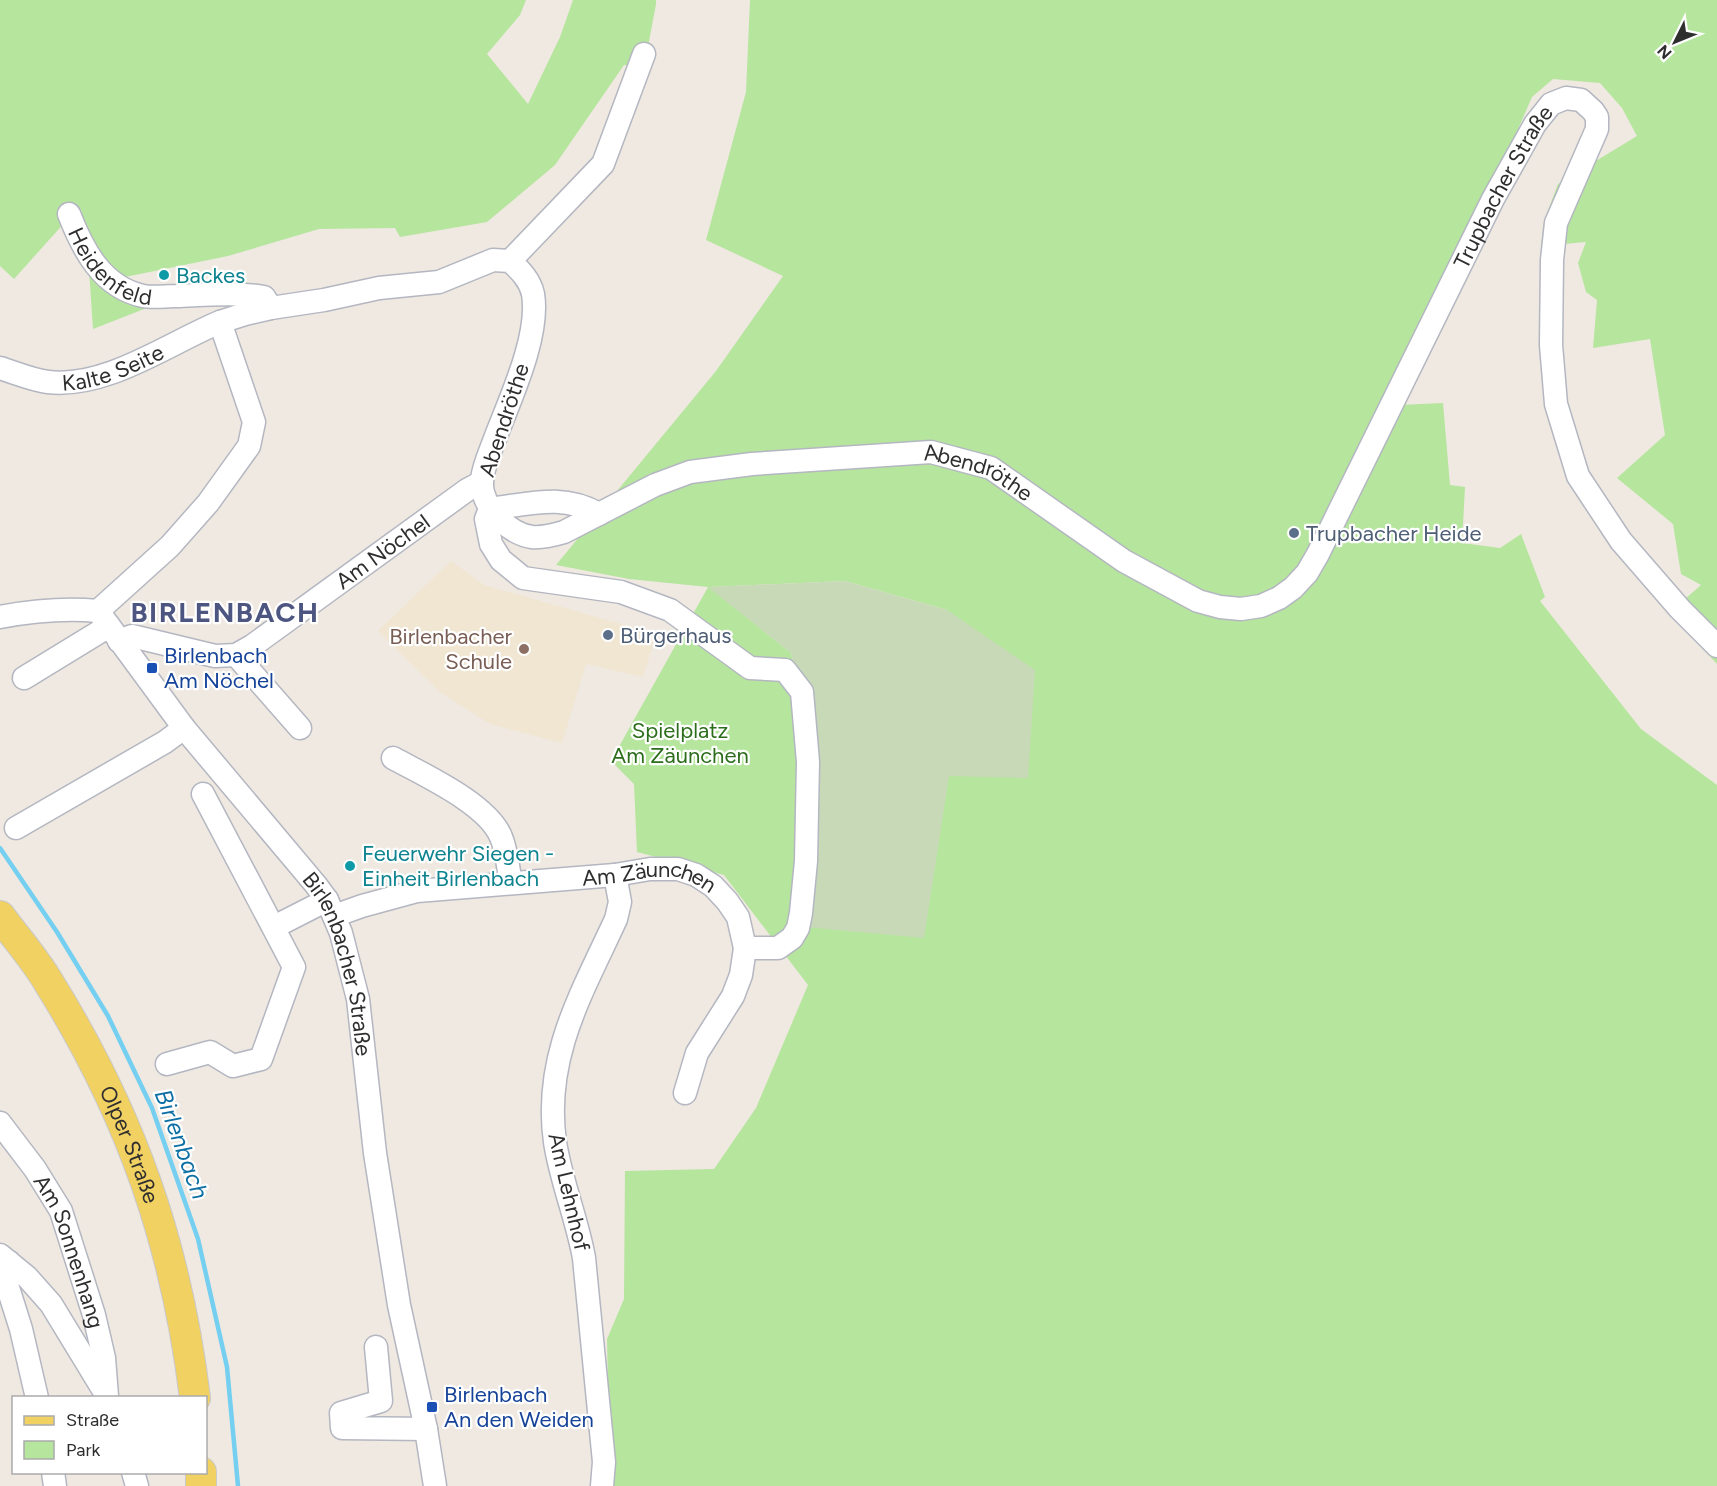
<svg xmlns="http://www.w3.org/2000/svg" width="1717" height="1486" font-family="Figtree,sans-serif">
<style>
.education{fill:#f0e6d1}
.green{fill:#b6e59e;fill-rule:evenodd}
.cemetery{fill:#c8d9b8}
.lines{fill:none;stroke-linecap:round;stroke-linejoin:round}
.stream{stroke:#75cff0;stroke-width:4.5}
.minor-casing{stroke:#b4b7c1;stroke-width:25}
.major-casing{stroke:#c9c9c9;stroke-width:32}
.minor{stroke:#fff;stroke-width:22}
.major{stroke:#f2d163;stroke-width:30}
.culture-dot{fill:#0f9aa8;stroke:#fff;stroke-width:2}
.service-dot{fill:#5c6f8a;stroke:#fff;stroke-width:2}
.education-dot{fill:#8d6e63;stroke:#fff;stroke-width:2}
.transit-dot{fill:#1a4fb4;stroke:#fff;stroke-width:2}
.labels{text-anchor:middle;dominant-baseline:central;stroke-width:4.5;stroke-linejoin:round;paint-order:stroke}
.street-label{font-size:22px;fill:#2e2e2e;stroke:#fff}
.culture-label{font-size:22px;fill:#0d838f;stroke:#fff;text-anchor:start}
.service-label{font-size:22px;fill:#4e5e75;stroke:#fff;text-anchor:start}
.education-label{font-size:22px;fill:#785e54;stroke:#fff;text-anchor:end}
.transit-label{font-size:22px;fill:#164399;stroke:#fff;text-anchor:start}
.park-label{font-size:22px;fill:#2c6e1b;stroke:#fff}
.water-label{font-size:24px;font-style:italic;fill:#0d6fa3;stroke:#fff}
.district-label{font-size:28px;font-weight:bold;letter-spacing:1.5px;fill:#4d5680;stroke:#fff}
</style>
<rect width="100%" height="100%" fill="#efe9e1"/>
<!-- education -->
<path class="education" d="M 451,561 L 484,585 L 656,634 L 643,677 L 586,664 L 562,743 L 490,724 L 440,692 L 378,631 Z"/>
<!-- green -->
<g class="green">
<path d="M 0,0 L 526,0 L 520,15 L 487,54 L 528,104 L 560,37 L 573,0 L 656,0 L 656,4 L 644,68 L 624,65 L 555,165 L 487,222 L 400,237 L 395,228 L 319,229 L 228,256 L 125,277 L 162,302 L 93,329 L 89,270 L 66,221 L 14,279 L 0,266 Z"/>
<path d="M 750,0 L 1717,0 L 1717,664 L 1669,613 L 1701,585 L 1681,574 L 1673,524 L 1617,478 L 1665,435 L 1650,339 L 1593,348 L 1597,300 L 1586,292 L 1578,263 L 1586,242 L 1541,246 L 1544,221 L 1558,184 L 1637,136 L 1622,108 L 1600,83 L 1553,79 L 1532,97 L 1398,405 L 1443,403 L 1450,485 L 1465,487 L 1462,543 L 1500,548 L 1521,534 L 1545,597 L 1540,601 L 1641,729 L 1717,785 L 1717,1486 L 610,1486 L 607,1339 L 624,1299 L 625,1171 L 714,1169 L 756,1108 L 808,985 L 724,875 L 637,852 L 634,784 L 611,761 L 708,587 L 629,579 L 556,565 L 716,371 L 783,276 L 706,240 L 746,92 ZM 845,581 L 947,610 L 819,772 L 791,653 L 709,587 Z"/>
</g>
<!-- cemetery -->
<path class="cemetery" d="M 845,581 L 947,610 L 1035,670 L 1028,778 L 949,776 L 924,938 L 805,927 L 819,772 L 791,653 L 708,587 Z"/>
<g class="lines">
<!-- stream -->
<path class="stream" d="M 0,848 L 57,932 L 108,1016 L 152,1108 L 198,1239 L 227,1367 L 238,1486"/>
<!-- minor casing -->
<g class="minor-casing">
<g id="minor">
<path id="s1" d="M 69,214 C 83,250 102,287 143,296 C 153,298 166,296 176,296 C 205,295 234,292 264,297 L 271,308"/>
<path d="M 510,261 L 603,164 L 644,54"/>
<path id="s2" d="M 0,368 C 16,373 32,380 48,382 C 106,389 169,343 220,322"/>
<path id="s3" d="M 98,611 L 170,546 L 208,503 L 249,446 L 254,422 L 220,322 L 245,314 L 271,308 L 324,300 L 379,288 L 439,282 L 493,260 L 510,261 C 520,270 530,280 533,294 C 540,335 511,397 496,436 C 491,450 484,464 482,479 C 479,504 508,534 532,537 C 543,538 554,535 564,532 L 655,485 L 690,472 L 752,464 L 931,452 L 991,468 L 1124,561 L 1198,601 L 1220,607 L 1241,609 L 1261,606 L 1279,598 L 1293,588 L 1307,573 L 1318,554 L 1493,199 L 1535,124 L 1551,104 L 1566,98 L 1581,100 L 1593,111 L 1597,117 L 1597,129 L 1556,223 L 1552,260 L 1551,345 L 1556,404 L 1578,476 L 1621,541 L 1680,609 L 1717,646"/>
<path id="s4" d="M 0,617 C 32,611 65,608 98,611 L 184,728 L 316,885 L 327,900 L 341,933 L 358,999 L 375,1153 L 399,1305 L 426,1429 L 435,1486"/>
<path id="s5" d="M 119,641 L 132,636 L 215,656 L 236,655 L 252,646 L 467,490 L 482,482"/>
<path d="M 236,655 L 300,728"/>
<path d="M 24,678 L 109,626"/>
<path d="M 393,758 C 424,775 488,804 501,837 C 507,851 508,869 511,883"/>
<path d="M 16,828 L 165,742 L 184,728"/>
<path id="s6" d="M 334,916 L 362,906 L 417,891 L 615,875 L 650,869 L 678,869 L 696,875 L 713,886 L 727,901 L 738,917 L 745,948 L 778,948 L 792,938 L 798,928 L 801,913 L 806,861 L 808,762 L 802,692 L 785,670 L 750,668 L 670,610 L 621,592 L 523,578 L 501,560 L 491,544 L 486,519 L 490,509 C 530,504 563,493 599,514"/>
<path d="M 274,927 L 327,900"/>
<path d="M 167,1064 L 210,1052 L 233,1066 L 261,1059 L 294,967 L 203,794"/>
<path d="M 685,1093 L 697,1053 L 733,996 L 741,975 L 745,948"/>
<path id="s7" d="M 0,1123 L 35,1169 L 61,1211 L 94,1315 L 104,1358 L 107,1396"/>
<path d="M 0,1255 L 27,1277 L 51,1304 L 104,1391"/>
<path d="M 9,1262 L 4,1275 L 21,1329 L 37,1398"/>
<path d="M 376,1347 L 381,1401 L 341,1413 L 342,1428 L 426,1429"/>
<path d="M 53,1472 L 55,1486"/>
<path d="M 133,1472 L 137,1486"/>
<path d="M 602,1486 L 604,1462 L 584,1258 C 577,1219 561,1181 555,1142 C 543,1057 582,993 616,919 L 620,902 L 615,875"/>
</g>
</g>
<!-- major casing -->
<g class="major-casing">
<g id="major">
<path id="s8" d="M 0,916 C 16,938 35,959 49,983 C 131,1115 176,1243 195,1398"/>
<path d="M 201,1472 L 201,1486"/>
</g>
</g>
<!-- minor -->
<use href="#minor" class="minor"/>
<!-- major -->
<use href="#major" class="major"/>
</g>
<!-- markers -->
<g class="culture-dot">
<circle cx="164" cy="275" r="6"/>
<circle cx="350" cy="866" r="6"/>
</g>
<g class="service-dot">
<circle cx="1294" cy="533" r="6"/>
<circle cx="608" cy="635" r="6"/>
</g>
<circle class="education-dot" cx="524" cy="649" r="6"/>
<g class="transit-dot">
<rect x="146" y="662" width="12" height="12" rx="3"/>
<rect x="426" y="1401" width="12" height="12" rx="3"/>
</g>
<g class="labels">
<!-- street labels -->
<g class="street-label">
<text stroke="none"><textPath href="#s3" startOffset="2248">Trupbacher Straße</textPath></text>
<text stroke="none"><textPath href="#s1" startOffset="70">Heidenfeld</textPath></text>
<text stroke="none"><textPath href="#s2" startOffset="117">Kalte Seite</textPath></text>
<text transform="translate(504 420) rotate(-72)">Abendröthe</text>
<text stroke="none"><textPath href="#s3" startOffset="1436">Abendröthe</textPath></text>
<text stroke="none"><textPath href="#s5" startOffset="300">Am Nöchel</textPath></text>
<text stroke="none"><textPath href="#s6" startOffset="321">Am Zäunchen</textPath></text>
<text stroke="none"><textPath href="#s4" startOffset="532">Birlenbacher Straße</textPath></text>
<text stroke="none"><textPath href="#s8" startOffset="264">Olper Straße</textPath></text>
<text transform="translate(569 1192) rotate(77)">Am Lehnhof</text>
<text stroke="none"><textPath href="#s7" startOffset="148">Am Sonnenhang</textPath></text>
</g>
<!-- culture labels -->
<g class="culture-label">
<text x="176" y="275">Backes</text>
<text x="362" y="853">Feuerwehr Siegen -<tspan x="362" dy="25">Einheit Birlenbach</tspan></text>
</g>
<!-- service labels -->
<g class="service-label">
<text x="1306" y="533">Trupbacher Heide</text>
<text x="620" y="635">Bürgerhaus</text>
</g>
<!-- education labels -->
<g class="education-label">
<text x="512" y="636">Birlenbacher<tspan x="512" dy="25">Schule</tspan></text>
</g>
<!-- transit labels -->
<g class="transit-label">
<text x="164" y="655">Birlenbach<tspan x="164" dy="25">Am Nöchel</tspan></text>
<text x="444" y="1394">Birlenbach<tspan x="444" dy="25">An den Weiden</tspan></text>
</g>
<!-- park labels -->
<g class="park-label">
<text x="680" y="730">Spielplatz<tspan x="680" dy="25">Am Zäunchen</tspan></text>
</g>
<!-- water labels -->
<g class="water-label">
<text transform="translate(182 1144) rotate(70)">Birlenbach</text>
</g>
<!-- district labels -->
<g class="district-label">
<text x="225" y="612">BIRLENBACH</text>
</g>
</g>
<!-- legend -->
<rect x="12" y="1396" width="195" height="78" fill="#ffffff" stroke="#ababab" stroke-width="1.5"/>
<rect x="24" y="1416" width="30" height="9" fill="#f2d163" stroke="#ababab" stroke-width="1.5"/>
<text x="66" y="1426" font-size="18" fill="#2e2e2e">Straße</text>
<rect x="24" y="1441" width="30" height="18" fill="#b6e59e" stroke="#ababab" stroke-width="1.5"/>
<text x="66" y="1456" font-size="18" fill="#2e2e2e">Park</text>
<!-- north arrow -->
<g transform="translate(1675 42) rotate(227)" stroke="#ffffff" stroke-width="4.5" paint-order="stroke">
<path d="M0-4.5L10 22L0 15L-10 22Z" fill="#2e2e2e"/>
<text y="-9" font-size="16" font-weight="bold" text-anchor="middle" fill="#2e2e2e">N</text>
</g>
</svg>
